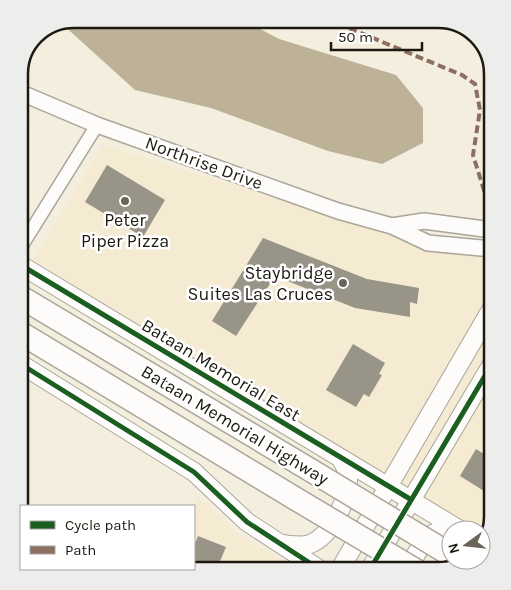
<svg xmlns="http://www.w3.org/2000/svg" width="511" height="590" font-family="Karla,sans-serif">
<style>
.built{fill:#f5ebd2}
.water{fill:#bdb298}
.building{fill:#999488}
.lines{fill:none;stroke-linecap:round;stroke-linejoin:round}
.minor-casing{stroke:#aaa59a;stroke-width:15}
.tertiary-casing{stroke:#aaa59a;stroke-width:18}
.secondary-casing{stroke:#aaa59a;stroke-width:20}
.motorway-casing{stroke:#aaa59a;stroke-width:25}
.minor{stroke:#fdfcfa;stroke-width:12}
.tertiary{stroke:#fdfcfa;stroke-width:15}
.secondary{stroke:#fdfcfa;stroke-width:18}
.motorway{stroke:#fdfcfa;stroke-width:22}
.motorway-bridge-casing{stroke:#aaa59a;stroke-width:25;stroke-linecap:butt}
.motorway-bridge{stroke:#fdfcfa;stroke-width:22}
.quiet{stroke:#8d6e63;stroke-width:4;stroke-dasharray:8 4;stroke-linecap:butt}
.cycleway-casing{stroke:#fff;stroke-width:8}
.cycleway{stroke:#1b5e20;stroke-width:5}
.poi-dot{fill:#686458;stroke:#fff;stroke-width:2}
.labels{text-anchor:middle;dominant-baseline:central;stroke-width:5;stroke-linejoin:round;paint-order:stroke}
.street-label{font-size:18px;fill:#1d1910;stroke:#fff}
.poi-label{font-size:18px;fill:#1d1910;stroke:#fff}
.rim{fill:none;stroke:#1d1910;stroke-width:2.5}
</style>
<rect width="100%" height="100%" fill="#f4eedf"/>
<!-- built -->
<g class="built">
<path d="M 103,145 L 464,256 L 492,256 L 492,517 L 484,533 L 33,260 Z"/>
<path d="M 198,497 L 236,532 L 298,571 L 155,571 L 157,569 L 194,569 L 193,506 Z"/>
</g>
<!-- water -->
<path class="water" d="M 73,19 L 241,19 L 279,39 L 396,75 L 423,108 L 423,143 L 382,164 L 328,151 L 211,108 L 135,90 L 61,23 Z"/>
<!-- building -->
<g class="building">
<path d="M 107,165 L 165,200 L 143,237 L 85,202 Z"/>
<path d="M 263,238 L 367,279 L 419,288 L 417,304 L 410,302 L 410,317 L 355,308 L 275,276 L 236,336 L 212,321 Z"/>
<path d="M 353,344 L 385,363 L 379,374 L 382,375 L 369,397 L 364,394 L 356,407 L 326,390 Z"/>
<path d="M 476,449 L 492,459 L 492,496 L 460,476 Z"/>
<path d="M 198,536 L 226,547 L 216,571 L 194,571 L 194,546 Z"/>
</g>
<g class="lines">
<!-- minor casing -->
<g class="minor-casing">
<path id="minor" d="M 19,250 L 97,125"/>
</g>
<!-- tertiary casing -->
<g class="tertiary-casing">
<g id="tertiary">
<path d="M 19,92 L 97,125 L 338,211 L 392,226 L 428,243 L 492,249"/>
<path d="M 392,226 L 424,221 L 492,230"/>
</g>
</g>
<!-- secondary casing -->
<g class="secondary-casing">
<g id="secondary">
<path d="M 19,264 L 460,530"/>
<path d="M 19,363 L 194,472 L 247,522 L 322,571"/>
<path d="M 283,544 C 292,545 301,547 310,544 C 331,536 347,502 348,480 C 349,472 345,466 341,459"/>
<path d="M 339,571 L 492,308"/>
<path d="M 369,571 L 492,364"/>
<path d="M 407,571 C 421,546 426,526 459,530"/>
</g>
</g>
<!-- motorway casing -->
<g class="motorway-casing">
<g id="motorway">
<path d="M 19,296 L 312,471"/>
<path d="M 19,332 L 296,499"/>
</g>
</g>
<!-- minor -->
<use href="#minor" class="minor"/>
<!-- tertiary -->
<use href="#tertiary" class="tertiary"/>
<!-- secondary -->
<use href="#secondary" class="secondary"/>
<!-- motorway -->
<use href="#motorway" class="motorway"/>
<!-- motorway-bridge casing -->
<g class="motorway-bridge-casing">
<g id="motorway-bridge">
<path d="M 312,471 L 451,555"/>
<path d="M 296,499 L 417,571"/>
</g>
</g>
<!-- motorway-bridge -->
<use href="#motorway-bridge" class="motorway-bridge"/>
<!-- quiet -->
<path class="quiet" d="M 327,19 L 462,75 L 475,84 L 480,110 L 473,155 L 487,200 L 492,198"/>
<!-- cycleway casing -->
<g class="cycleway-casing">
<g id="cycleway">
<path d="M 19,264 L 410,499"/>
<path d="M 19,363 L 194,472 L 247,522 L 322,571"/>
<path d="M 369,571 L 492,364"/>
</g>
</g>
<!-- cycleway -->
<use href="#cycleway" class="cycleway"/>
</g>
<!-- markers -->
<g class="poi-dot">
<circle cx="125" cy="201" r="5"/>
<circle cx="343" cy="283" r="5"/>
</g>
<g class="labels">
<!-- street labels -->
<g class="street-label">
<text transform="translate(204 163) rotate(20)">Northrise Drive</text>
<text transform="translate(221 370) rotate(31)">Bataan Memorial East</text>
<text transform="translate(235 425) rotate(31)">Bataan Memorial Highway</text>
</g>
<!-- poi labels -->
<g class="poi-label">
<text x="125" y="220">Peter<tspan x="125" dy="21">Piper Pizza</tspan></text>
<text x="333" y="273" text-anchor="end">Staybridge<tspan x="333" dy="21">Suites Las Cruces</tspan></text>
</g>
</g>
<!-- crop -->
<path d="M0 0H511V590H0ZM74 28H438A46 46 0 0 1 484 74V516A46 46 0 0 1 438 562H74A46 46 0 0 1 28 516V74A46 46 0 0 1 74 28Z" fill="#ededec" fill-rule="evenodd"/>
<path class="rim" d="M74 28H438A46 46 0 0 1 484 74V516A46 46 0 0 1 438 562H74A46 46 0 0 1 28 516V74A46 46 0 0 1 74 28Z"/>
<!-- legend -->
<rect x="20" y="505" width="175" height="65" fill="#ffffff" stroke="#a5a39f"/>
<rect x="30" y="521" width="25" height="8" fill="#1b5e20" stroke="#a5a39f"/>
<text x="65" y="530" font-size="15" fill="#1d1910">Cycle path</text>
<rect x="30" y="546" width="25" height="8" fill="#8d6e63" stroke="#a5a39f"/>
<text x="65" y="555" font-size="15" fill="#1d1910">Path</text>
<!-- north arrow -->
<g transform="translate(466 545) rotate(255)"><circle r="24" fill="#ffffff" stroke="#a5a39f"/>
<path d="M0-4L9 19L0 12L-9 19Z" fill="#686458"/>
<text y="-8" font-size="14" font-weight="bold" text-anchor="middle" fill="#1d1910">N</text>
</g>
<!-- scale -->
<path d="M331 42v8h91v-8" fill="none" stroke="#1d1910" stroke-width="2.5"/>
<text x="338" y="42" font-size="15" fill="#1d1910" stroke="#ffffff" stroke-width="4" paint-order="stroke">50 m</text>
</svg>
